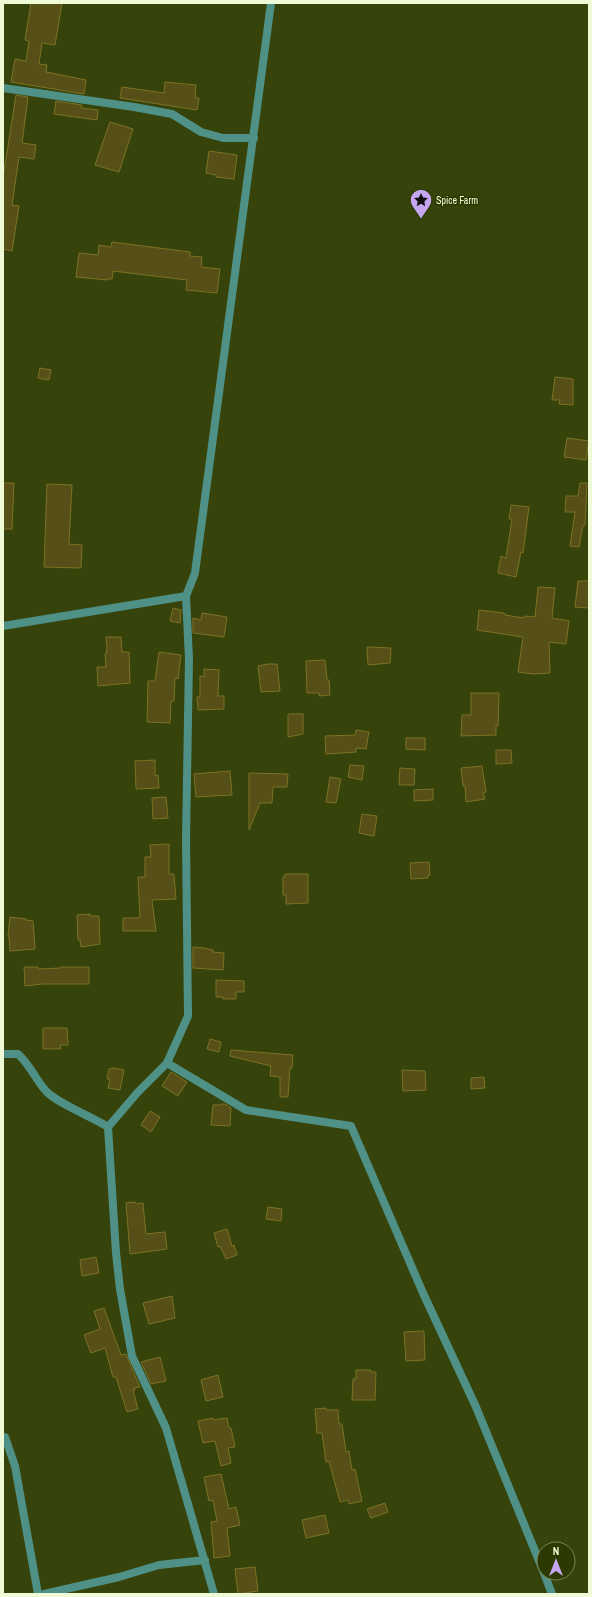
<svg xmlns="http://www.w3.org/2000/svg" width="592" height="1597" font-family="'Archivo Narrow',sans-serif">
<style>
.building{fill:#564f17;stroke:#7c7324}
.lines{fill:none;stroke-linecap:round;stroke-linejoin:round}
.street{stroke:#509187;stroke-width:8}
.labels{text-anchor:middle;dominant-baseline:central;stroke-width:3;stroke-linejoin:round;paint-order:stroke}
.poi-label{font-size:10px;fill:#effbd7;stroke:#2c3900;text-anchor:start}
</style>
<rect width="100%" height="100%" fill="#36430b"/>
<!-- building -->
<g class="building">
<path d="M 31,3 L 62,3 L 55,45 L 42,43 L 39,64 L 47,65 L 46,72 L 86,80 L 84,94 L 11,82 L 15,59 L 26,61 L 29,41 L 25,40 Z"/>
<path d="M 165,82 L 196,85 L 195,98 L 199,98 L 197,110 L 120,98 L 122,87 L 164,93 Z"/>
<path d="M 16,95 L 28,97 L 22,143 L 36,145 L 34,159 L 19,157 L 12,205 L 19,206 L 12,251 L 3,249 L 3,178 Z"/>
<path d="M 56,101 L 82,105 L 81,108 L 98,110 L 97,120 L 54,114 Z"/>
<path d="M 110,122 L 133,129 L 119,172 L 95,165 Z"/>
<path d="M 209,151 L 237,155 L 234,179 L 216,177 L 216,175 L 206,173 Z"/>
<path d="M 112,242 L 190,252 L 190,256 L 202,257 L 201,267 L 220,269 L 217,293 L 186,290 L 187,280 L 113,271 L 112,279 L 107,279 L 107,280 L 76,277 L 79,253 L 98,255 L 99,245 L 111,247 Z"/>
<path d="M 40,368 L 51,370 L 49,380 L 38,378 Z"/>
<path d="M 555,377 L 573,379 L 573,405 L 559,404 L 560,400 L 552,400 Z"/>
<path d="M 567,438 L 589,441 L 586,460 L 564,457 Z"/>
<path d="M 3,483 L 14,483 L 12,529 L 3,529 Z"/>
<path d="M 580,483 L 587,483 L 585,525 L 583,525 L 579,547 L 570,546 L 575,512 L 565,512 L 566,496 L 578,496 Z"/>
<path d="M 47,484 L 72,485 L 69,544 L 82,545 L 81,568 L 44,567 Z"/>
<path d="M 511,505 L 529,507 L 523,553 L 521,552 L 516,577 L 498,573 L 501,556 L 506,558 L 512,519 L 509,519 Z"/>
<path d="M 578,581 L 589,581 L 589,608 L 575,607 Z"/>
<path d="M 538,587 L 555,588 L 552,618 L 569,621 L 566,644 L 549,642 L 550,673 L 533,674 L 518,672 L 523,637 L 477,630 L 479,610 L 504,613 L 505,615 L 524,618 L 525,616 L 535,617 Z"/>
<path d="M 173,608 L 181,610 L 180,623 L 170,621 Z"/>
<path d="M 202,613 L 227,617 L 224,637 L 193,633 L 193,618 L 201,620 Z"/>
<path d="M 106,637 L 121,637 L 122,652 L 129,652 L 130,683 L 98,686 L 97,667 L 106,667 L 105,654 L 106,654 L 107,648 Z"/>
<path d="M 367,647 L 391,648 L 390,663 L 368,665 Z"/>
<path d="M 159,652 L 181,655 L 178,679 L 175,678 L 174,701 L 171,701 L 170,723 L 147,722 L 148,681 L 155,681 Z"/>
<path d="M 325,660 L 327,680 L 329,680 L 330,695 L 319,696 L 319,693 L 307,693 L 306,661 Z"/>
<path d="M 268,664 L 277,664 L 280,691 L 261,692 L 258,666 Z"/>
<path d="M 204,669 L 219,670 L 218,696 L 224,696 L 224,709 L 198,710 L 197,697 L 200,697 L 200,676 L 204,677 Z"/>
<path d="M 471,693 L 499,693 L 498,726 L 496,726 L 496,735 L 461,736 L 462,715 L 471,715 Z"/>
<path d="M 288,714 L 303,714 L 303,734 L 288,737 Z"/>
<path d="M 356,730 L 369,732 L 366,749 L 356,748 L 356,752 L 326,754 L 325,736 L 355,735 Z"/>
<path d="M 406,738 L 425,738 L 425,750 L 406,749 Z"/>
<path d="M 496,750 L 511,750 L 512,763 L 496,764 Z"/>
<path d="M 155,760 L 155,776 L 158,775 L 159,788 L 136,789 L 135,761 Z"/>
<path d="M 350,765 L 364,766 L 362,780 L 348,777 Z"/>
<path d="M 482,766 L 486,792 L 483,793 L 485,799 L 466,802 L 465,786 L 463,786 L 461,768 Z"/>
<path d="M 400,768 L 415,769 L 414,785 L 399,785 Z"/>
<path d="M 230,771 L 232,795 L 196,797 L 194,774 Z"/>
<path d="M 249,773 L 288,774 L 287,787 L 273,787 L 272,803 L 260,803 L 249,830 Z"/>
<path d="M 330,777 L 341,779 L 336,803 L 326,802 Z"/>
<path d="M 433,789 L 433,800 L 414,801 L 414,790 Z"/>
<path d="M 166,797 L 168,818 L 153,819 L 152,798 Z"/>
<path d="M 362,814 L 377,816 L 374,836 L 359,833 Z"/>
<path d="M 169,844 L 169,874 L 174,874 L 174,876 L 176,899 L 152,900 L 156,931 L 123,931 L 123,918 L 140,918 L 138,877 L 145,877 L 145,857 L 151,857 L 150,845 Z"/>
<path d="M 429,862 L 430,875 L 428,875 L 428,878 L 411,879 L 410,863 Z"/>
<path d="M 285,874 L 308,874 L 308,903 L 286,904 L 286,895 L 283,895 L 283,877 L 285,877 Z"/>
<path d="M 90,914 L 90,916 L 99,916 L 100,944 L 81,947 L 80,940 L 78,940 L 77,915 Z"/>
<path d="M 10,917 L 26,919 L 26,920 L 33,921 L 35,949 L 10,951 L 9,936 L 8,936 Z"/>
<path d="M 193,947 L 204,948 L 213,950 L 213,952 L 224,953 L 223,970 L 193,968 Z"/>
<path d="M 24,967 L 38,967 L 38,969 L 61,968 L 61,967 L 89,967 L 89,984 L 42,984 L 25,986 Z"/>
<path d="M 216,980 L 244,981 L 244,992 L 236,992 L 236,999 L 223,999 L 223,997 L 216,997 Z"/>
<path d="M 43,1028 L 67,1028 L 68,1045 L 60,1045 L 61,1049 L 43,1049 Z"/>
<path d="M 210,1039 L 221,1042 L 219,1052 L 207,1049 Z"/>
<path d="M 231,1050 L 293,1055 L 292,1068 L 290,1068 L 288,1097 L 280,1097 L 280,1077 L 270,1076 L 271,1066 L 230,1056 Z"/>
<path d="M 113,1068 L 124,1070 L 120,1090 L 108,1088 L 110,1079 L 107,1079 L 109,1069 Z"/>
<path d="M 402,1070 L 425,1071 L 426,1090 L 403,1091 Z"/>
<path d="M 171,1072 L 187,1082 L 178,1096 L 162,1086 Z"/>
<path d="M 484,1077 L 485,1088 L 471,1089 L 471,1078 Z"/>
<path d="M 221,1104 L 225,1104 L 231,1108 L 230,1126 L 211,1125 L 213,1105 L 221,1105 Z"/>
<path d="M 150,1111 L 160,1117 L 151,1132 L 141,1125 Z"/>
<path d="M 135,1202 L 136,1204 L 143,1203 L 146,1234 L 165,1232 L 167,1249 L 130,1254 L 126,1203 Z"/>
<path d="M 268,1207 L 282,1209 L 281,1221 L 266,1219 Z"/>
<path d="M 227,1229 L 232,1246 L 234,1245 L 237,1255 L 226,1259 L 220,1246 L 218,1247 L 214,1233 Z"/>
<path d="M 96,1257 L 99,1273 L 82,1276 L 80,1260 Z"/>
<path d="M 172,1296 L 175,1318 L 149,1324 L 143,1303 Z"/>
<path d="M 104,1308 L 121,1355 L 126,1354 L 140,1387 L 134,1388 L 135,1390 L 133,1390 L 138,1409 L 127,1412 L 116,1377 L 113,1377 L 105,1348 L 91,1353 L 84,1335 L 100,1329 L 94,1311 Z"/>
<path d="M 424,1331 L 425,1360 L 406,1361 L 404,1332 Z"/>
<path d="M 160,1357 L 166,1381 L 151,1384 L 141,1362 Z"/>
<path d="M 356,1370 L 371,1370 L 371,1372 L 376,1372 L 375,1400 L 352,1400 L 353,1379 L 356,1379 Z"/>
<path d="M 218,1375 L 223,1397 L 206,1401 L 201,1380 Z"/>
<path d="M 326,1408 L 326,1410 L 338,1410 L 339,1424 L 342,1424 L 346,1452 L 349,1451 L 352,1470 L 355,1469 L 362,1501 L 349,1504 L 348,1500 L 340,1502 L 329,1461 L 326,1462 L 322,1433 L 317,1433 L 315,1409 Z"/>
<path d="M 213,1418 L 213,1420 L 227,1418 L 229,1428 L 231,1428 L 235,1447 L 228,1448 L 231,1463 L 221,1466 L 215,1441 L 203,1443 L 198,1421 Z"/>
<path d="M 221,1474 L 229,1509 L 236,1507 L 240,1525 L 227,1528 L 230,1556 L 214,1558 L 211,1522 L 217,1521 L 213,1500 L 209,1501 L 204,1477 Z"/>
<path d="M 385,1503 L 388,1512 L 371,1518 L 367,1509 Z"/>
<path d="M 325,1515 L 329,1533 L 306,1538 L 302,1520 Z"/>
<path d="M 255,1567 L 258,1591 L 238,1594 L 235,1569 Z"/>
</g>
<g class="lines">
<!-- street -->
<g class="street">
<path d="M 3,88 L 134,107 L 172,114 L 201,132 L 223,138 L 254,138"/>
<path d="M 186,596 L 189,659 L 186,839 L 188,1016 L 167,1063 L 138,1092 L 108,1127 L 116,1253 L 120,1289 L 132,1356 L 166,1428 L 214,1594"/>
<path d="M 3,626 L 186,596 L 195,573 L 271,3"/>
<path d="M 3,1054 L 18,1054 C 31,1066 35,1079 46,1091 C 58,1104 91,1116 108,1127"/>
<path d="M 167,1063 L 246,1110 L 351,1126 L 423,1293 L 476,1407 L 544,1573"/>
<path d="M 3,1437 L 5,1437 L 15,1466 L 38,1594"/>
<path d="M 544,1573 L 552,1594"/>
<path d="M 44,1594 L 119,1577 L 159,1565 L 205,1560"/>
</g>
</g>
<!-- icons -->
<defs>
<g id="sight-pin" transform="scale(1.15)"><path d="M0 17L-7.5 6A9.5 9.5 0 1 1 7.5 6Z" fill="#c5a7f1" stroke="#2c3900"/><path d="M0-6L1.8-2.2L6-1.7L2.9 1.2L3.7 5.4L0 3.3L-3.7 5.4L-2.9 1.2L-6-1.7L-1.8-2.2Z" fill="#111"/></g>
</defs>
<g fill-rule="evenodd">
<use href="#sight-pin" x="421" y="200"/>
</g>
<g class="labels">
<!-- poi labels -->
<g class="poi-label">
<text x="436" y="200">Spice Farm</text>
</g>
</g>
<!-- border -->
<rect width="592" height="1597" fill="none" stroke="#effbd7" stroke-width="8"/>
<!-- north arrow -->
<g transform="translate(556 1561)"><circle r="19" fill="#2c3900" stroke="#7a8756"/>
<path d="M0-3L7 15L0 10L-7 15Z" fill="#c5a7f1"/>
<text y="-6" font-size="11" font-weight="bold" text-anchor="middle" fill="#effbd7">N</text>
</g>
</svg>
